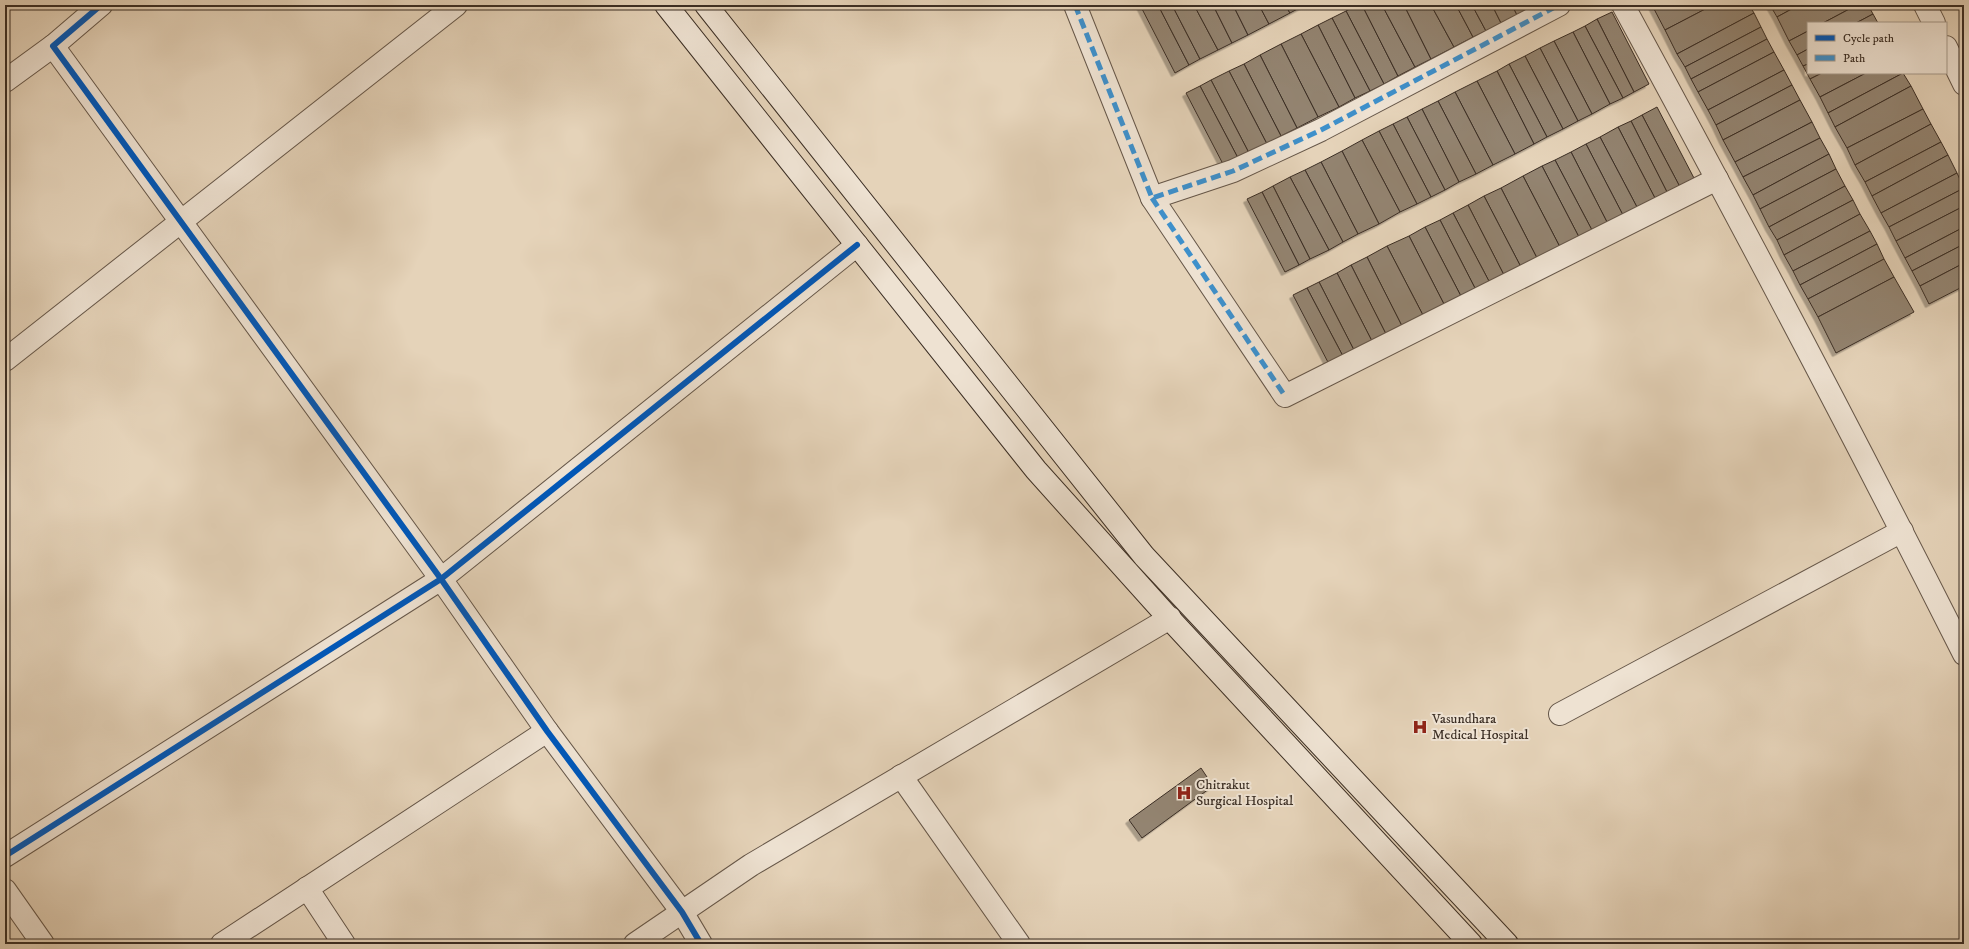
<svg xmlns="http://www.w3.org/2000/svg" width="1969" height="949" font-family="'IM FELL DW Pica',serif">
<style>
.building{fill:#938471;stroke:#3b2e24;filter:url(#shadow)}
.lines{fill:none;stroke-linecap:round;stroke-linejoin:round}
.minor-casing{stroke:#665749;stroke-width:24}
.secondary-casing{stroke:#3b2e24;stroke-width:24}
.minor{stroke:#eee2d2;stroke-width:22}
.secondary{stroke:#eee2d2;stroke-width:22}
.quiet{stroke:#3e90cb;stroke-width:5;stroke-dasharray:10 5;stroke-linecap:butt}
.cycleway-casing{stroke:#eee2d2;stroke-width:8}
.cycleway{stroke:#0057b8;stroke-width:6}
.labels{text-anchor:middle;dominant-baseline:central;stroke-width:4;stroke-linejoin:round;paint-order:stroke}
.poi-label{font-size:14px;fill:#3b2e24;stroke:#eee2d2;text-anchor:start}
</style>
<defs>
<filter id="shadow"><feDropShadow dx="-3.5" dy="3.5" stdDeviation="0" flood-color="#0004"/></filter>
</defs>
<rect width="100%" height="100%" fill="#e5d3b9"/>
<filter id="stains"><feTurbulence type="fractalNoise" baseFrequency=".005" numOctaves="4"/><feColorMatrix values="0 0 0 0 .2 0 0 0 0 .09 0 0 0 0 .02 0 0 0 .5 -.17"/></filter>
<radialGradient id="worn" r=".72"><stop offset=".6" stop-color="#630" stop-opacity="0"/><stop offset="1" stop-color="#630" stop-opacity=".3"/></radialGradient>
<!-- building -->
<g class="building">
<path d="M 1140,5 L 1158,5 L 1189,65 L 1175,73 Z"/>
<path d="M 1158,5 L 1172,5 L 1200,59 L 1189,65 Z"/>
<path d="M 1172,5 L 1194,5 L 1218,50 L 1200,59 Z"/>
<path d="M 1194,5 L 1213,5 L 1232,43 L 1218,50 Z"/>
<path d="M 1213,5 L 1233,5 L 1248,35 L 1232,43 Z"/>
<path d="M 1233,5 L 1259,5 L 1269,24 L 1248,35 Z"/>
<path d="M 1259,5 L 1285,5 L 1290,13 L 1269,24 Z"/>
<path d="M 1285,5 L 1305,5 L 1290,13 Z"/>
<path d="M 1357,5 L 1362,5 L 1398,76 L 1384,84 L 1346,11 Z"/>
<path d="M 1362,5 L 1382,5 L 1415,67 L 1398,76 Z"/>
<path d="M 1382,5 L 1404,5 L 1431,59 L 1415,67 Z"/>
<path d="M 1404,5 L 1431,5 L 1454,47 L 1431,59 Z"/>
<path d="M 1431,5 L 1456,5 L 1473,37 L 1454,47 Z"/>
<path d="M 1456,5 L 1472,5 L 1486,31 L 1473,37 Z"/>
<path d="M 1472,5 L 1492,5 L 1501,23 L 1486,31 Z"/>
<path d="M 1492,5 L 1512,5 L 1517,15 L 1501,23 Z"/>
<path d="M 1512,5 L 1529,5 L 1530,8 L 1517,15 Z"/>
<path d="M 1652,5 L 1661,5 L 1654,9 Z"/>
<path d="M 1661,5 L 1713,5 L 1665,30 L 1654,9 Z"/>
<path d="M 1713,5 L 1749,5 L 1754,13 L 1677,54 L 1665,30 Z"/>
<path d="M 1770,5 L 1799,5 L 1777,17 Z"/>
<path d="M 1799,5 L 1857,5 L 1823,23 L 1808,23 L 1808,31 L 1789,41 L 1777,17 Z"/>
<path d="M 1857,5 L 1868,5 L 1873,14 L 1856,23 L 1823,23 Z"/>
<path d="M 1346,11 L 1384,84 L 1370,91 L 1332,18 Z"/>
<path d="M 1612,12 L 1649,84 L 1634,92 L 1597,19 Z"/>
<path d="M 1754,13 L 1761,27 L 1685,67 L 1677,54 Z"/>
<path d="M 1873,14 L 1878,23 L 1856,23 Z"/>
<path d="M 1332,18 L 1370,91 L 1355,98 L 1318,25 Z"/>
<path d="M 1597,19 L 1634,92 L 1623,98 L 1585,26 Z"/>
<path d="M 1318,25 L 1355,98 L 1339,107 L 1301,34 Z"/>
<path d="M 1585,26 L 1623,98 L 1610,104 L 1573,32 Z"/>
<path d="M 1761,27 L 1767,39 L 1691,79 L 1685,67 Z"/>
<path d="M 1808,31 L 1808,49 L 1797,55 L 1789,41 Z"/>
<path d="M 1573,32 L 1610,104 L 1592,114 L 1554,41 Z"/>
<path d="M 1301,34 L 1339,107 L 1318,117 L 1281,44 Z"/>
<path d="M 1767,39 L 1774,52 L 1698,92 L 1691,79 Z"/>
<path d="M 1554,41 L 1592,114 L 1578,121 L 1540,48 Z"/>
<path d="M 1281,44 L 1318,117 L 1297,128 L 1260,55 Z"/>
<path d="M 1540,48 L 1578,121 L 1563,129 L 1525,56 Z"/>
<path d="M 1808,49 L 1808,64 L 1803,66 L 1797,55 Z"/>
<path d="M 1774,52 L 1784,70 L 1708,110 L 1698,92 Z"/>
<path d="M 1260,55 L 1297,128 L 1281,136 L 1244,64 Z"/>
<path d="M 1525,56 L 1563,129 L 1547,137 L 1509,64 Z"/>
<path d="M 1244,64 L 1281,136 L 1267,144 L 1229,71 Z"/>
<path d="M 1509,64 L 1547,137 L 1534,144 L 1497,71 Z"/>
<path d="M 1808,64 L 1808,73 L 1822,73 L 1810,79 L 1803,66 Z"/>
<path d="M 1784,70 L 1792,85 L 1716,125 L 1708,110 Z"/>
<path d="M 1229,71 L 1267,144 L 1249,153 L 1211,80 Z"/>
<path d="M 1497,71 L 1534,144 L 1515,154 L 1477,81 Z"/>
<path d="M 1822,73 L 1866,73 L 1820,97 L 1810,79 Z"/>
<path d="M 1866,73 L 1903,73 L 1828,113 L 1820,97 Z"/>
<path d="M 1903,73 L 1911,86 L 1835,127 L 1828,113 Z"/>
<path d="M 1211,80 L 1249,153 L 1238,158 L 1200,86 Z"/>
<path d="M 1477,81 L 1515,154 L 1493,165 L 1455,92 Z"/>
<path d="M 1792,85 L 1800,100 L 1723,140 L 1716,125 Z"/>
<path d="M 1200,86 L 1238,158 L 1224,166 L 1186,93 Z"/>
<path d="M 1911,86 L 1923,109 L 1847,148 L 1835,127 Z"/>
<path d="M 1455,92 L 1493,165 L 1476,174 L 1438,101 Z"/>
<path d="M 1800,100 L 1812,122 L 1735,162 L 1723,140 Z"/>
<path d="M 1438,101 L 1476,174 L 1459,182 L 1422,109 Z"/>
<path d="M 1657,107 L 1695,180 L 1680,187 L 1642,115 Z"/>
<path d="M 1422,109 L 1459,182 L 1445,190 L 1407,117 Z"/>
<path d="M 1923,109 L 1931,124 L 1855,165 L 1847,148 Z"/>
<path d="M 1642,115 L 1680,187 L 1668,194 L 1631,121 Z"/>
<path d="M 1407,117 L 1445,190 L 1431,197 L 1393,124 Z"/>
<path d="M 1631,121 L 1668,194 L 1656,200 L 1618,127 Z"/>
<path d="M 1812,122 L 1820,138 L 1743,177 L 1735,162 Z"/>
<path d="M 1393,124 L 1431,197 L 1417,204 L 1379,131 Z"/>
<path d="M 1931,124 L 1941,142 L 1865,182 L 1855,165 Z"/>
<path d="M 1618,127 L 1656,200 L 1638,209 L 1600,137 Z"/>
<path d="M 1379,131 L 1417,204 L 1400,212 L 1362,140 Z"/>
<path d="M 1600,137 L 1638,209 L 1624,217 L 1586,144 Z"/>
<path d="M 1820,138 L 1829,154 L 1753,195 L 1743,177 Z"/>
<path d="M 1362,140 L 1400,212 L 1379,224 L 1342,151 Z"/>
<path d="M 1941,142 L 1948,155 L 1872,196 L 1865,182 Z"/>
<path d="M 1586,144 L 1624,217 L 1608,224 L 1571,152 Z"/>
<path d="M 1342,151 L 1379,224 L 1358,234 L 1321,162 Z"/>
<path d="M 1571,152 L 1608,224 L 1593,232 L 1555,160 Z"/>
<path d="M 1829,154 L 1836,169 L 1760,209 L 1753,195 Z"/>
<path d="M 1948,155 L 1957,173 L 1881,213 L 1872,196 Z"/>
<path d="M 1555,160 L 1593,232 L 1580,239 L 1542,166 Z"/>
<path d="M 1321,162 L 1358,234 L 1343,242 L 1305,170 Z"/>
<path d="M 1542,166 L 1580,239 L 1561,249 L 1523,176 Z"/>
<path d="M 1836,169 L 1845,186 L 1769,227 L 1760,209 Z"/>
<path d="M 1305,170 L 1343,242 L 1329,250 L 1290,177 Z"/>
<path d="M 1957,173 L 1964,188 L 1889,227 L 1881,213 Z"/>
<path d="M 1523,176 L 1561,249 L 1538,260 L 1501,188 Z"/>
<path d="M 1290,177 L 1329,250 L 1310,259 L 1273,186 Z"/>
<path d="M 1273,186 L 1310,259 L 1299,265 L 1262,192 Z"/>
<path d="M 1845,186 L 1853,200 L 1777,240 L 1769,227 Z"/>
<path d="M 1501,188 L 1538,260 L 1522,269 L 1484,196 Z"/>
<path d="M 1964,188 L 1964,206 L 1896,241 L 1889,227 Z"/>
<path d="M 1262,192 L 1299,265 L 1285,272 L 1247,199 Z"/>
<path d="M 1484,196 L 1522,269 L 1505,277 L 1468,205 Z"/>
<path d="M 1853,200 L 1860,214 L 1784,255 L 1777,240 Z"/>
<path d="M 1468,205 L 1505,277 L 1491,285 L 1453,213 Z"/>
<path d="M 1964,206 L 1964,227 L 1905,258 L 1896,241 Z"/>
<path d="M 1453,213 L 1491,285 L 1477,292 L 1440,220 Z"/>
<path d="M 1860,214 L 1870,231 L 1793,271 L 1784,255 Z"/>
<path d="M 1440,220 L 1477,292 L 1463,300 L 1425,227 Z"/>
<path d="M 1425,227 L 1463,300 L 1446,308 L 1409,236 Z"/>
<path d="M 1964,227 L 1964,244 L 1912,271 L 1905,258 Z"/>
<path d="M 1870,231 L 1877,244 L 1800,285 L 1793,271 Z"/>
<path d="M 1409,236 L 1446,308 L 1425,319 L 1387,246 Z"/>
<path d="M 1877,244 L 1884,259 L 1808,299 L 1800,285 Z"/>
<path d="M 1964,244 L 1964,263 L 1920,286 L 1912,271 Z"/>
<path d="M 1387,246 L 1425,319 L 1404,330 L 1367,257 Z"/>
<path d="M 1367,257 L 1404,330 L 1388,338 L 1351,265 Z"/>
<path d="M 1884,259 L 1894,277 L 1818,317 L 1808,299 Z"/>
<path d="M 1964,263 L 1964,286 L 1929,304 L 1920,286 Z"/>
<path d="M 1351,265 L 1388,338 L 1374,345 L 1337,273 Z"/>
<path d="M 1337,273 L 1374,345 L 1356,354 L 1319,282 Z"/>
<path d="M 1894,277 L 1914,312 L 1836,353 L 1818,317 Z"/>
<path d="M 1319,282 L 1356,354 L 1345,360 L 1307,288 Z"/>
<path d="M 1307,288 L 1345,360 L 1331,368 L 1293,295 Z"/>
<path d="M 1201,768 L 1213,786 L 1142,838 L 1129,820 Z"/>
</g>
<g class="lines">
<!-- minor casing -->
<g class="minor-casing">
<g id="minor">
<path d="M 101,5 L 53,46 L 441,579 L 547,731 L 682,912 L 701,944"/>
<path d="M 1075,5 L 1152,198 L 1233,171 L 1321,130 L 1559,5"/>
<path d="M 1623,5 C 1740,220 1854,436 1964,654"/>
<path d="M 1925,5 L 1934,23"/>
<path d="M 1946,47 L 1964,84"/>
<path d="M 5,81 L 53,46"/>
<path d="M 1152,198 L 1285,396 L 1717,179"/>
<path d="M 5,360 L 456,5"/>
<path d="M 1560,714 L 1902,531"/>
<path d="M 901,776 L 1019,944"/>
<path d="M 5,856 L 441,579 L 857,245"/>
<path d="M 307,888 L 344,944"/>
<path d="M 5,890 L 43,944"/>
<path d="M 222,944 L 547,731"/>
<path d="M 635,944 L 751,865 L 1170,618"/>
</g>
</g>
<!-- secondary casing -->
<g class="secondary-casing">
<g id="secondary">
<path d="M 666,5 L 1036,470 L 1168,617 L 1471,944"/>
<path d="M 706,5 L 1144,556 L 1507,944"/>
</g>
</g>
<!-- minor -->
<use href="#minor" class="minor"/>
<!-- secondary -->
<use href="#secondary" class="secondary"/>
<!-- quiet -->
<g class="quiet">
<path d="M 1075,5 L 1152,198 L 1233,171 L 1321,130 L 1559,5"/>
<path d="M 1152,198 L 1285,396"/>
</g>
<!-- cycleway casing -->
<g class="cycleway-casing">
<g id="cycleway">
<path d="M 101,5 L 53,46 L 441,579 L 547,731 L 682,912 L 701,944"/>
<path d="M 5,856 L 441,579 L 857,245"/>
</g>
</g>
<!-- cycleway -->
<use href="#cycleway" class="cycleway"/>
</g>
<!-- icons -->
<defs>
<g id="hospital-bare" transform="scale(1.2)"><path d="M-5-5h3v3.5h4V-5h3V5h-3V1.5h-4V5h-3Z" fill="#8f2418" stroke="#eee2d2" stroke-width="2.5" paint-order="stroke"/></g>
</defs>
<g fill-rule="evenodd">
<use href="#hospital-bare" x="1420" y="727"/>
<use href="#hospital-bare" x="1184" y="793"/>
</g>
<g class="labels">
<!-- poi labels -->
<g class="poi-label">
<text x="1432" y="719">Vasundhara<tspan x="1432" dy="16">Medical Hospital</tspan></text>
<text x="1196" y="785">Chitrakut<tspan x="1196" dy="16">Surgical Hospital</tspan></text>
</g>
</g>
<!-- margin -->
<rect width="1969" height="949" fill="none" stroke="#e5d3b9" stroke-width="20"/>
<rect x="6" y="6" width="1957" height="937" fill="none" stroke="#3b2e24" stroke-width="2"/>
<rect x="10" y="10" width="1949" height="929" fill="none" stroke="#3b2e24"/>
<!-- legend -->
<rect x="1807" y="22" width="140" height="52" fill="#eee2d2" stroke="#a69a8c"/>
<rect x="1815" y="35" width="20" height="6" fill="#0057b8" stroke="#a69a8c"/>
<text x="1843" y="42" font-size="12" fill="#3b2e24">Cycle path</text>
<rect x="1815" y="55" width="20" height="6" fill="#3e90cb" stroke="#a69a8c"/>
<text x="1843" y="62" font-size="12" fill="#3b2e24">Path</text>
<rect width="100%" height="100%" filter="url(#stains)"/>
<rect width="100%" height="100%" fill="url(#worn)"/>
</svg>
